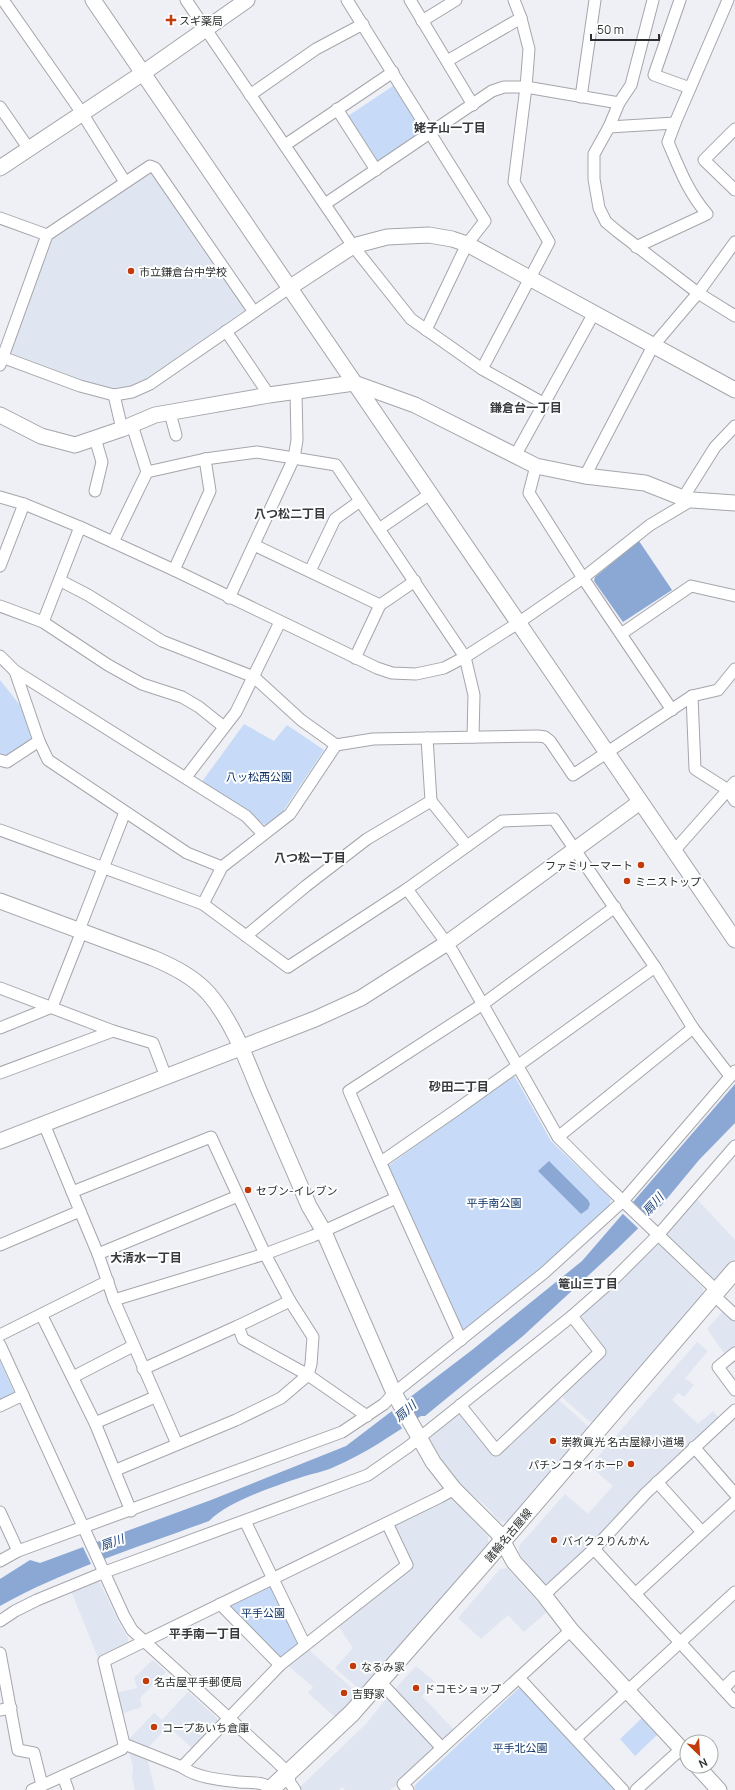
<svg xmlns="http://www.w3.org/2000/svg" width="735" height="1790" font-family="Manrope,'Noto Sans JP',sans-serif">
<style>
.built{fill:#dfe6f1}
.green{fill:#c7dbf9}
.water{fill:#8ba8d5}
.pier{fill:#eef0f5}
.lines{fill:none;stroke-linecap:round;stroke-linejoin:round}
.street-casing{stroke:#a4a6ab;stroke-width:13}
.secondary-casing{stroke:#a4a6ab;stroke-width:17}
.primary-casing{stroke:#a4a6ab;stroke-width:19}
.street{stroke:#fff;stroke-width:11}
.secondary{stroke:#fff;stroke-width:15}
.primary{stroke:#fff;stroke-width:17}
.poi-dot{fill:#c33b0b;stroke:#fdfefe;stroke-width:1.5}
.labels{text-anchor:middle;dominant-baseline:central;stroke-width:4;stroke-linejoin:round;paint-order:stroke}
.poi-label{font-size:11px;fill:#2d2e2f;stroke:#fdfefe;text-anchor:start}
.park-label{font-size:11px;fill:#0e3267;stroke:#fdfefe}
.street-label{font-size:11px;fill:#2d2e2f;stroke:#fdfefe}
.neighbourhood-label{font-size:12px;font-weight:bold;fill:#37393d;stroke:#fdfefe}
.water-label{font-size:12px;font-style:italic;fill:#1b3f76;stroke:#fdfefe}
</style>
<rect width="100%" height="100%" fill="#eef0f5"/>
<!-- built -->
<g class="built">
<path d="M 149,170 L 153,172 L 246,306 L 245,311 L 142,382 L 130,386 L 114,388 L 96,385 L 12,354 L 10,349 L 54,236 Z"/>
<path d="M 695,1197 L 735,1240 L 735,1258 L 716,1280 L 712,1280 L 666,1235 L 666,1231 Z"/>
<path d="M 656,1243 L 658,1243 L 703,1288 L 704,1294 L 594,1421 L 590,1422 L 563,1398 L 564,1389 L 603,1352 L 578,1317 Z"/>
<path d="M 724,1310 L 735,1320 L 735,1349 L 726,1356 L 707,1329 Z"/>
<path d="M 697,1342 L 708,1351 L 685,1378 L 694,1385 L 684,1397 L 678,1393 L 672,1400 L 698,1424 L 713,1411 L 720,1419 L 590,1548 L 549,1586 L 544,1585 L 519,1553 L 519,1546 L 565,1494 L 588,1514 L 613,1486 L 590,1466 Z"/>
<path d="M 559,1400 L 589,1427 L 508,1521 L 500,1522 L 486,1506 L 462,1487 L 443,1463 L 429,1441 L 430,1434 L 458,1413 L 464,1413 L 496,1453 L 552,1401 Z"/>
<path d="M 449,1497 L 452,1498 L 488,1536 L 488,1544 L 363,1688 L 358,1688 L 335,1668 L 353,1648 L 337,1624 L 413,1567 L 393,1528 L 395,1523 Z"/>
<path d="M 507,1568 L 547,1612 L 524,1632 L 508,1615 L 481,1639 L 458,1618 L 500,1569 Z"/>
<path d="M 96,1580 L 100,1583 L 119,1623 L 128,1638 L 128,1645 L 99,1660 L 71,1591 Z"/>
<path d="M 304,1650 L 309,1650 L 355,1691 L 356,1695 L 335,1717 L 308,1693 L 313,1687 L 286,1664 Z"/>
<path d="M 153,1660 L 166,1672 L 140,1698 L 142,1707 L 121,1714 L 116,1693 L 137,1688 L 134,1678 Z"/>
<path d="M 416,1666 L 435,1682 L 422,1696 L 455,1731 L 444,1741 L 439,1740 L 396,1693 L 395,1689 Z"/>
<path d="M 188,1692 L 218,1719 L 218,1723 L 193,1749 L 168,1726 L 147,1749 L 128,1740 L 154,1713 L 162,1720 Z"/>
<path d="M 386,1699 L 391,1699 L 434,1746 L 433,1750 L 401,1782 L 390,1790 L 345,1790 L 342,1787 L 339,1790 L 301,1790 L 299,1788 L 366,1724 Z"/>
<path d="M 128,1749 L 147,1757 L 155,1790 L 135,1790 L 132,1778 L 133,1766 Z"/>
</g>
<!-- green -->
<g class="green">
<path d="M 393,86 L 423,131 L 378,161 L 348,116 Z"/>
<path d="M 0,680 L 23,709 L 33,745 L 11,761 L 0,757 Z"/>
<path d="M 244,724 L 274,741 L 287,725 L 324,750 L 271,829 L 201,783 Z"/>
<path d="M 511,1077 L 515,1077 L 551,1141 L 611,1199 L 609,1207 L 580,1239 L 463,1333 L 388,1169 L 388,1166 Z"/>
<path d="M 0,1361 L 14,1392 L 13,1396 L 0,1402 Z"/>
<path d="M 269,1584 L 274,1586 L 301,1642 L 284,1658 L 278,1658 L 230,1610 L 231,1602 Z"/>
<path d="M 520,1687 L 618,1790 L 415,1790 L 415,1785 Z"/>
<path d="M 642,1718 L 657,1735 L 635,1756 L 620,1739 Z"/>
</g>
<!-- water -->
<g class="water">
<path d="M 639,541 L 672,590 L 623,622 L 594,581 L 595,577 Z"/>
<path d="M 735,1084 L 735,1123 L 699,1160 L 660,1207 L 617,1249 L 523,1336 L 425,1416 L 421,1416 C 393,1434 365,1454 334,1467 C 324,1472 313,1473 302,1477 C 275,1486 229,1501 209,1521 C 139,1547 66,1569 0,1606 L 0,1579 L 30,1560 L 40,1563 L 211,1500 L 346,1446 L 472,1350 L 582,1261 Z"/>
<path d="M 549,1161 L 588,1200 L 590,1204 L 588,1209 L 581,1214 L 538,1171 Z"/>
</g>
<!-- pier -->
<g class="pier">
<path d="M 633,1202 L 650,1219 L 640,1230 L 622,1213 Z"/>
<path d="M 406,1398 L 418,1420 L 403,1430 L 391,1410 Z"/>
<path d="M 95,1541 L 105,1562 L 92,1566 L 82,1545 Z"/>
</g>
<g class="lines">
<!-- street casing -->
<g class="street-casing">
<g id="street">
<path d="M 3,0 L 82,113 L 125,182"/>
<path d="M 186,0 L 353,246 L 411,319 L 482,369 L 543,403"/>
<path d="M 347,0 L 485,221 L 467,244 L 426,330"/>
<path d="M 410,0 L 473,105"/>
<path d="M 653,0 L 631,85 L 619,103 L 609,127 L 594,154 L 594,179 L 599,208 L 606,222 L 618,232 L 698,293 L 735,316"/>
<path d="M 680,0 L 654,75 L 690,88"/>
<path d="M 422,21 L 456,0"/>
<path d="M 447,61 L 521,18"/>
<path d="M 250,95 L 316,49 L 363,24"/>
<path d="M 581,97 L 595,0"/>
<path d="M 0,107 L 29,149"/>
<path d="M 337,109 L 376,170"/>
<path d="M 609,127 L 675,123"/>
<path d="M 735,129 L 704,160 L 735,190"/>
<path d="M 285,145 L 393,72"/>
<path d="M 325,204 L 492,91 L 504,87 L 526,87 L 619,103"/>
<path d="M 0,218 L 47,235"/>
<path d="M 636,247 L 707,214 C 688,192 679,168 668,142 L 675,123 L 728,0"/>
<path d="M 226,331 L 269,395"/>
<path d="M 2,357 L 80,386 L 114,395 L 132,392 L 150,384 L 289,288"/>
<path d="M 0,365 L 47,235 L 150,166 L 155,168 L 254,312"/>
<path d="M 482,369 L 549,242 L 514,182 L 526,87 L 529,49 L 521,18 L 514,0"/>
<path d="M 114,395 L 122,429"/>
<path d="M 170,413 L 176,435"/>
<path d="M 515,456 L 594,313"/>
<path d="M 536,466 L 529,493 L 583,578 L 672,710"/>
<path d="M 147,472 L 205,459 L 257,452 L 336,465 L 465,657 L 474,695 L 473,737"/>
<path d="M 585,476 L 653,346 L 698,293 L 735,242"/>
<path d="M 95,491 L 102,462 L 95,438"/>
<path d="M 0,497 L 24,504 L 80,527 L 174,570 L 377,668 L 392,673 L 416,674 L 444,668 L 465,657 L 518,623 L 583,578 L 650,525 L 692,500"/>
<path d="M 683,498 L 715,447 L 735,426"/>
<path d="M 379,529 L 430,494"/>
<path d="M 113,542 L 147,472 L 132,425"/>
<path d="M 254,545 L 380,605"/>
<path d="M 0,566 L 24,504"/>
<path d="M 174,570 L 210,491 L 205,459"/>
<path d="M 310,571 L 335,519 L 360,501"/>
<path d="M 61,581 L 88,595 L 162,641 L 254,677 L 301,720 L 336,745 L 373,739 L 538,736 L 545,737 L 550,741 L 573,775 L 692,696 L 718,690 L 735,669"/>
<path d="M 229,598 L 294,458 L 297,440 L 296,392"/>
<path d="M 0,606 L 43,622 L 108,665 L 142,684 L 182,697 L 199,707 L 224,727"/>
<path d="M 43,622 L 80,527"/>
<path d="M 621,634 L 691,586 L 735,596"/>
<path d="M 0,656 L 15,671 L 246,816 L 263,834"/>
<path d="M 355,658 L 380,605 L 415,581"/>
<path d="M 15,671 L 39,741 L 48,760 L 187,853 L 222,867"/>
<path d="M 692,696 L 695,769 L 728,790 L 735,801"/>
<path d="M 427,738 L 431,801 L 467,846"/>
<path d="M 0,760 L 7,762 L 39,741"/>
<path d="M 186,777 L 236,712 L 280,622"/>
<path d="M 0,830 L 203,904 L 288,967 L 407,889 L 502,821 L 554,819 L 655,967 L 693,1028 L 730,1076"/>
<path d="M 674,851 L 735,782"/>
<path d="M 407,889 L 453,952 L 558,1137 L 604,1183 L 717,1291"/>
<path d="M 203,904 L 222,867 L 290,814 L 336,745"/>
<path d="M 79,930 L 125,812"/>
<path d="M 246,936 L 306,886 L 367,839 L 431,801"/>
<path d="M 0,988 L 113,1031 L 153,1043 L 166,1077"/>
<path d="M 52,1007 L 82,931"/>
<path d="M 0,1028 L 52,1007"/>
<path d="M 0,1073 L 113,1031"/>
<path d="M 558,1137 L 693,1028"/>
<path d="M 381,1162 L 456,1110 L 655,967"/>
<path d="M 72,1192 L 211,1137 L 265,1254 L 290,1301 L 313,1337 L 311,1364 L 308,1375 L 281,1398 L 236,1420 L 116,1470"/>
<path d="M 80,1211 L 98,1254"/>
<path d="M 0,1245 L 80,1211 L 44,1124"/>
<path d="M 114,1300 L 265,1254 L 313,1236 L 396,1198"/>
<path d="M 720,1301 L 735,1315"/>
<path d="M 42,1316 L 95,1423 L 131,1511"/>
<path d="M 238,1326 L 243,1339 L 308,1375 L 367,1416"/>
<path d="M 0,1335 L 108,1281"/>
<path d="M 461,1340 L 377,1155 L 349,1091 L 483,1004 L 615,907"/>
<path d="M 0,1345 L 124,1616 L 132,1630 L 276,1761 L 289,1774 L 290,1783 L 295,1790"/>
<path d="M 735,1353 L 718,1367 L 735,1390"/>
<path d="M 143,1369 L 238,1326 L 290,1301"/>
<path d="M 73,1377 L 133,1346"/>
<path d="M 460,1405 L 496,1450 L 600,1352 L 572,1316"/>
<path d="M 0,1406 L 23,1395"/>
<path d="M 95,1423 L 155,1397"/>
<path d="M 177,1444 L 114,1300 L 98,1254 L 238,1196"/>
<path d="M 694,1447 L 735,1494"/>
<path d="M 657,1482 L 702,1532"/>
<path d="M 0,1512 L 18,1551"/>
<path d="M 245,1521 L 305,1645"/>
<path d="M 594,1549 L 735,1702"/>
<path d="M 0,1561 L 18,1551 L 342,1432 L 384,1404 L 394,1393 L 544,1273 L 623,1201 L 735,1071"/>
<path d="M 635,1594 L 735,1502"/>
<path d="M 544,1595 L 594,1549 L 646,1493 L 735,1410"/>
<path d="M 220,1604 L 280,1665"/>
<path d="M 0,1621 L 15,1611 L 37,1600 L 105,1572 L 368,1475 L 408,1447 L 572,1316 L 615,1278 L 659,1234 L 735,1146"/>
<path d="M 0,1653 L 18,1750 L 34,1753 L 42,1785"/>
<path d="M 519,1678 L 623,1790"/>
<path d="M 386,1688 L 442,1748 L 403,1784 L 408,1790"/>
<path d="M 723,1689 L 735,1677"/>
<path d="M 0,1710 L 11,1708"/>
<path d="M 576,1738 L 735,1592"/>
<path d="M 442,1748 L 571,1630"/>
<path d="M 182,1767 L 280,1665 L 407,1565 L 387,1523"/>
<path d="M 63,1776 L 68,1790"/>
<path d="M 272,1789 C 262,1781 250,1783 239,1782 C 221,1780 197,1778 182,1767 L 124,1744 L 104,1661 L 440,1497 L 454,1489"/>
<path d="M 32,1790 L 122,1749 L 124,1744"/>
<path d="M 636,1790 L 681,1749"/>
</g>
</g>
<!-- secondary casing -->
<g class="secondary-casing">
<g id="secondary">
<path d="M 93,0 L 735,940"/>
<path d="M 0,168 L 143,73 L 247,0"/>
<path d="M 289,288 L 353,246 L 387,237 L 429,235 L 452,239 L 467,244 L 735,390"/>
<path d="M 0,415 L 41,436 L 75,445 L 122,429 L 155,415 L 269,395 L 354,383 L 415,405 L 536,466 L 585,476 L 645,483 L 683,498 L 692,500 L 735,503"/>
<path d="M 0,901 L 153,958 C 174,967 194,977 209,994 C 232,1021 245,1056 258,1088 C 275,1127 292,1167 309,1206 L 323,1230 L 394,1393 L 433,1462 L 454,1489 L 498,1533 L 514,1562 L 544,1595 L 571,1630 L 687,1755"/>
<path d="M 0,1141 L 315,1019 L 361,998 L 447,943 L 640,802"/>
<path d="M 697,1766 L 719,1790"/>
</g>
</g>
<!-- primary casing -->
<g class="primary-casing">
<path id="primary" d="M 270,1790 L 352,1713 L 481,1566 L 735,1270"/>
</g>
<!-- street -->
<use href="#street" class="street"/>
<!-- secondary -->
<use href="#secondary" class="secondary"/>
<!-- primary -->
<use href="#primary" class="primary"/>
</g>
<!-- markers -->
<g class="poi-dot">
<path d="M169 14h4v4h4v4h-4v4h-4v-4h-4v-4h4z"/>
<circle cx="131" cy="271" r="4"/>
<circle cx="641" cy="865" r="4"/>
<circle cx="627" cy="881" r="4"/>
<circle cx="248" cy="1190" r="4"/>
<circle cx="553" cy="1441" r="4"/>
<circle cx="631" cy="1464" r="4"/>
<circle cx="554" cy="1540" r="4"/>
<circle cx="353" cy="1666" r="4"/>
<circle cx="146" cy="1681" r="4"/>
<circle cx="416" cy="1688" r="4"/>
<circle cx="344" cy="1693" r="4"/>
<circle cx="154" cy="1727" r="4"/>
</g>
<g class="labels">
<!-- poi labels -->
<g class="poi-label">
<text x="179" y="20">スギ薬局</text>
<text x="139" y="271">市立鎌倉台中学校</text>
<text x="633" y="865" text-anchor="end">ファミリーマート</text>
<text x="635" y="881">ミニストップ</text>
<text x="256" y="1190">セブン-イレブン</text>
<text x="561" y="1441">崇教眞光 名古屋緑小道場</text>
<text x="623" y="1464" text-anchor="end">パチンコタイホーP</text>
<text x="562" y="1540">バイク２りんかん</text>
<text x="361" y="1666">なるみ家</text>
<text x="154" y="1681">名古屋平手郵便局</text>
<text x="424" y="1688">ドコモショップ</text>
<text x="352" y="1693">吉野家</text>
<text x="162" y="1727">コープあいち倉庫</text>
</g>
<!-- park labels -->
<g class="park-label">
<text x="259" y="776">八ッ松西公園</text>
<text x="494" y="1202">平手南公園</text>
<text x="263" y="1612">平手公園</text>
<text x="520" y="1747">平手北公園</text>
</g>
<!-- street labels -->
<g class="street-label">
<text transform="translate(508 1535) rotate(-50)">諸輪名古屋線</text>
</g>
<!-- neighbourhood labels -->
<g class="neighbourhood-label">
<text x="450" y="127">姥子山一丁目</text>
<text x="526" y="407">鎌倉台一丁目</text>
<text x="290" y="513">八つ松二丁目</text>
<text x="310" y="857">八つ松一丁目</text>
<text x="459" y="1086">砂田二丁目</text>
<text x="146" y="1257">大清水一丁目</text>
<text x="588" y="1283">篭山三丁目</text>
<text x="205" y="1633">平手南一丁目</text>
</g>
<!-- water labels -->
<g class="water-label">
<text transform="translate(653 1204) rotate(-48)">扇川</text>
<text transform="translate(405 1411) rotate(-41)">扇川</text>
<text transform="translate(112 1542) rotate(-20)">扇川</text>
</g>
</g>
<!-- north arrow -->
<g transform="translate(699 1754) rotate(155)"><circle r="19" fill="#fdfefe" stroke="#aaabab"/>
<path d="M0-3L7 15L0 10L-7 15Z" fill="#c33b0b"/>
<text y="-6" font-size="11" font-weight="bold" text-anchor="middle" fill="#2d2e2f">N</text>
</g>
<!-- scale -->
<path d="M591 34v6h68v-6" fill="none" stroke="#2d2e2f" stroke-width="2"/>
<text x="597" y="34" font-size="12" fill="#2d2e2f" stroke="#fdfefe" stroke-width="3" paint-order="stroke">50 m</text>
</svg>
